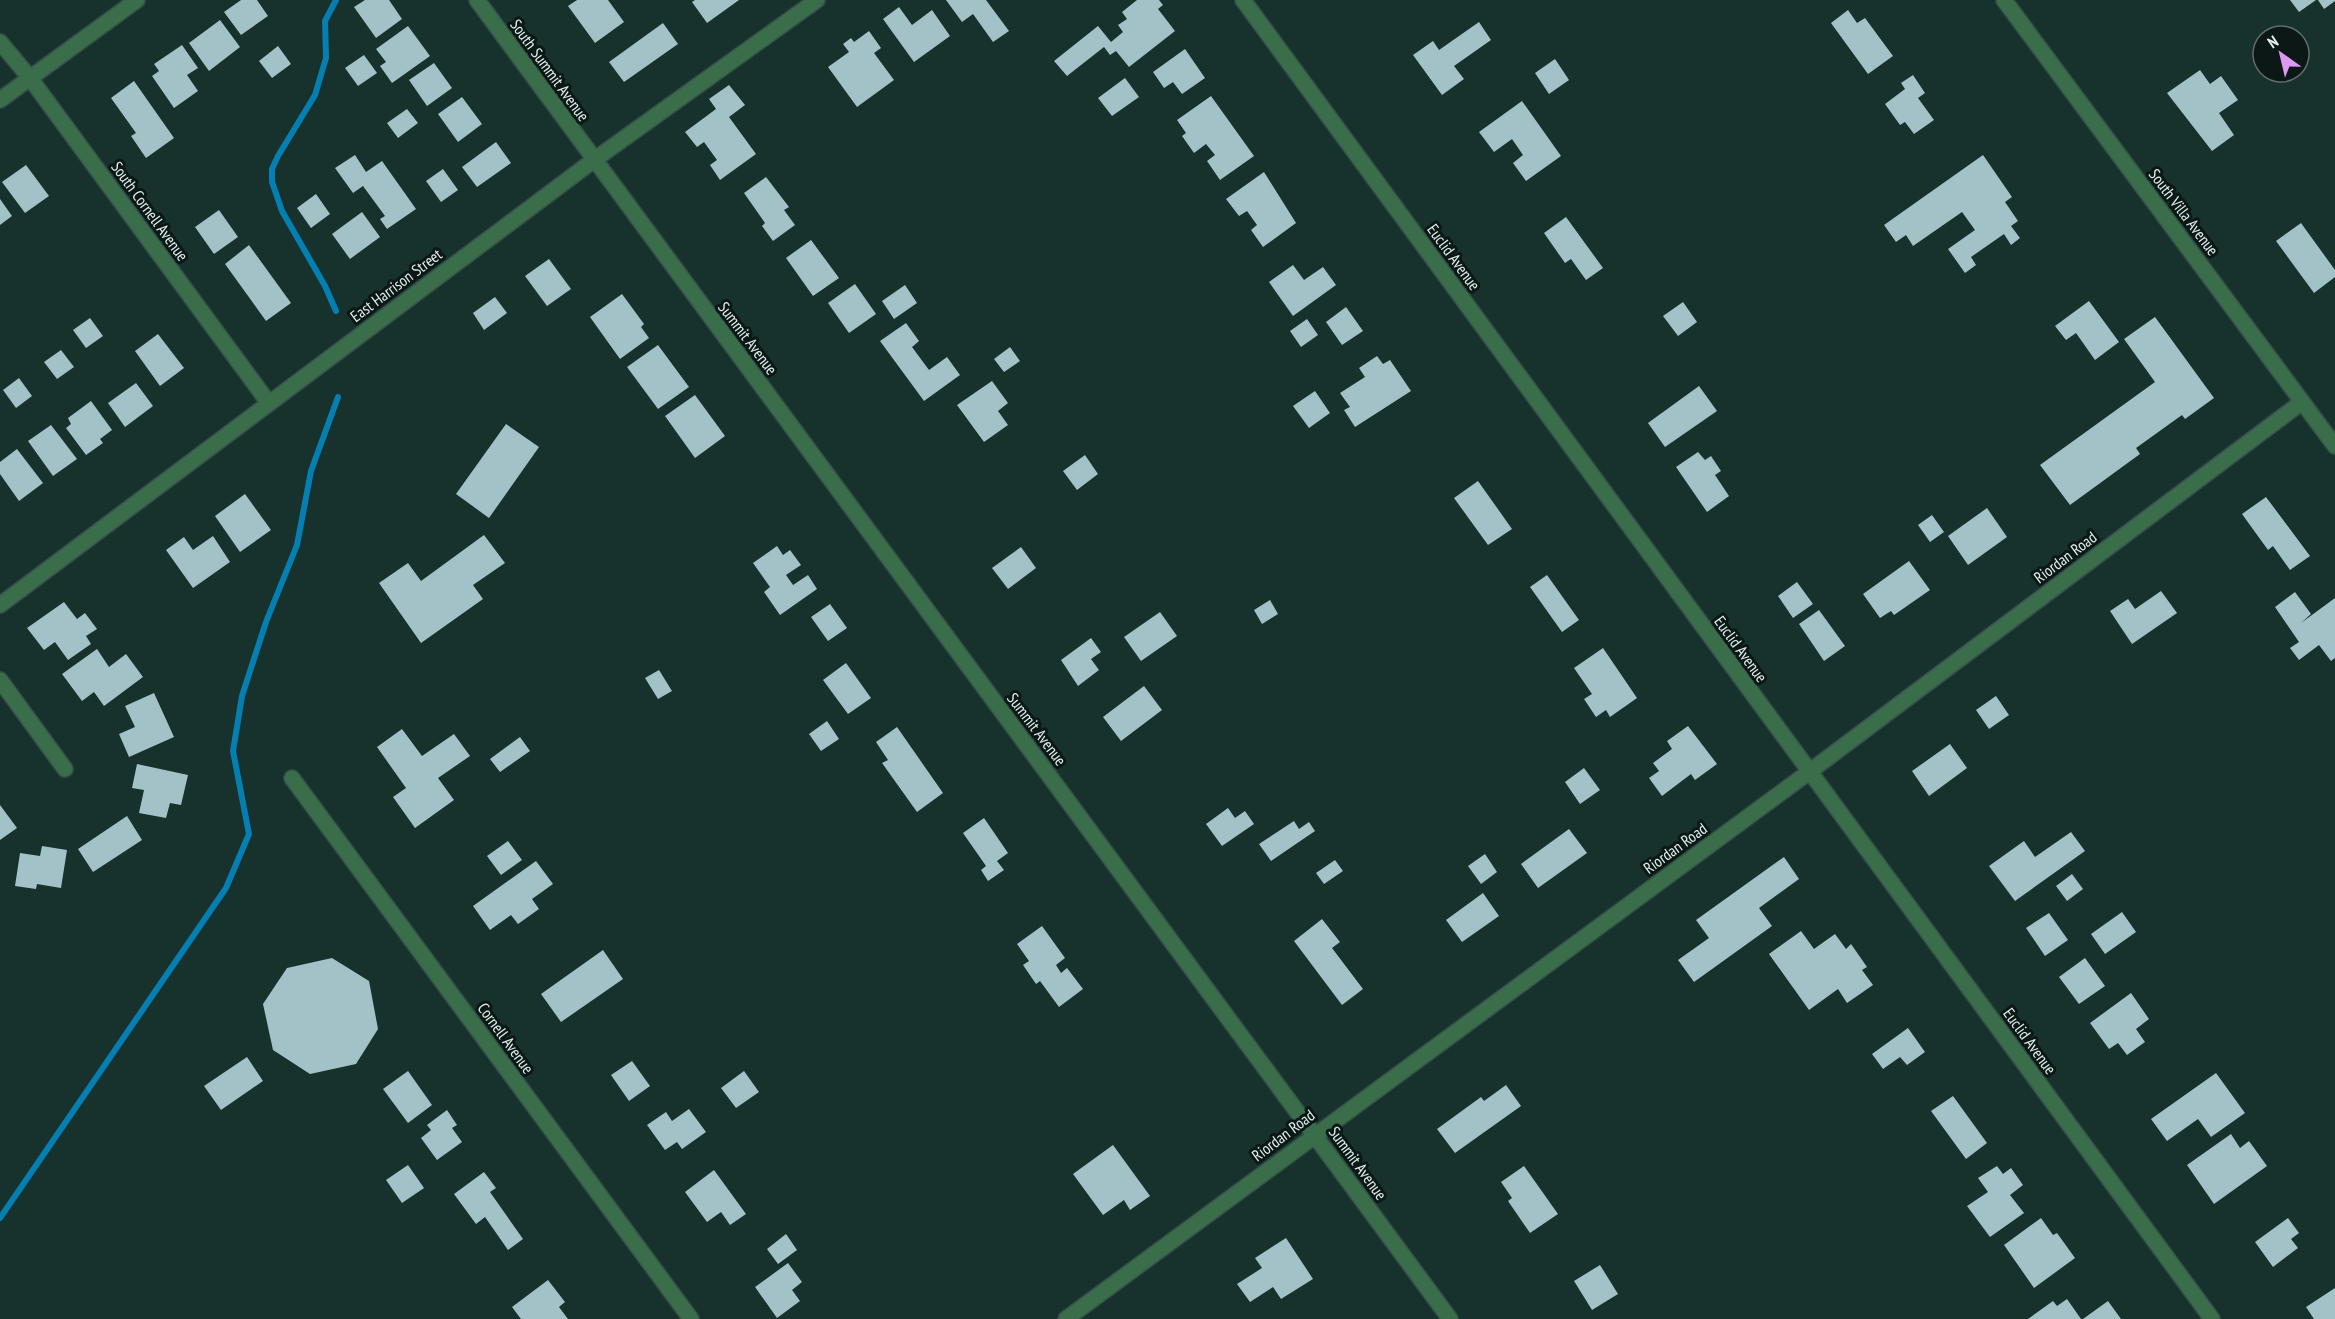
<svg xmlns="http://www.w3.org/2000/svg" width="2335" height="1319" font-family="'PT Sans Narrow',sans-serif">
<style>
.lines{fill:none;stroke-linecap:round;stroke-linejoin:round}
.stream{stroke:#057fb2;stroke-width:6}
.building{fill:#a2c2c7}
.minor-casing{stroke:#334d48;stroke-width:18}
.minor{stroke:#3a6d49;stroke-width:15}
.labels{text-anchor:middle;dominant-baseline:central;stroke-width:6;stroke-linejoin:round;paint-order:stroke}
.street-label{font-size:16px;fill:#e0f0ec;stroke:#0c1815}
</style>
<rect width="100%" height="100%" fill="#17322d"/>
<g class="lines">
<!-- stream -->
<g class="stream">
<path d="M 336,311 L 325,286 L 282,211 L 272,182 L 272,169 L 278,156 L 315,95 L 326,58 L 325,21 L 336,0"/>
<path d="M 0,1218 L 226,888 L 249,834 L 233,751 L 242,696 L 266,622 L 297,545 L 311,471 L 338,397"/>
</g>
</g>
<!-- building -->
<g class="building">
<path d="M 241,0 L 257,0 L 268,16 L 241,35 L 224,12 Z"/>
<path d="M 365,0 L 389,0 L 402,19 L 376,38 L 354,7 Z"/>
<path d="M 577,0 L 608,0 L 624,22 L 595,43 L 568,6 Z"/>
<path d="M 695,0 L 739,0 L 707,23 L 692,2 Z"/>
<path d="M 946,0 L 986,0 L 1009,31 L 993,42 L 973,14 L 962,22 Z"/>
<path d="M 1137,0 L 1159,0 L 1163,5 L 1158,9 L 1175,31 L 1129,67 L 1116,51 L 1110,55 L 1104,47 L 1067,76 L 1054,61 L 1098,26 L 1111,42 L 1123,32 L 1118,25 L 1127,19 L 1122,12 Z"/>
<path d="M 2290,0 L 2316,0 L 2299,12 Z"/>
<path d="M 2318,0 L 2335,0 L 2335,1 L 2324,9 Z"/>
<path d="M 899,7 L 912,25 L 932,10 L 950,36 L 914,62 L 883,19 Z"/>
<path d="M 1848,10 L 1857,23 L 1865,18 L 1893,56 L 1868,74 L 1831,23 Z"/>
<path d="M 220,20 L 240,47 L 209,71 L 189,43 Z"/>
<path d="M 1479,22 L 1491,40 L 1454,66 L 1464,79 L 1442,95 L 1413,55 L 1433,41 L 1439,50 Z"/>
<path d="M 663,23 L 678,44 L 624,82 L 609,62 Z"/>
<path d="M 408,26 L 430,56 L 392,83 L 380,66 L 386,62 L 376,49 Z"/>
<path d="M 869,31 L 881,48 L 874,53 L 894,80 L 857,107 L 828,67 L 849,52 L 843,44 L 851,38 L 854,42 Z"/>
<path d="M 182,45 L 198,68 L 187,75 L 198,91 L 174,108 L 152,76 L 159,71 L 154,64 Z"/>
<path d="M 278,46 L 291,64 L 272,78 L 259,61 Z"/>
<path d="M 1185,49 L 1205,78 L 1182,94 L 1173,82 L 1164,88 L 1153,72 Z"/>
<path d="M 364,55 L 377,73 L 358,86 L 345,68 Z"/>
<path d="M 1555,59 L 1569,80 L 1549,94 L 1535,73 Z"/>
<path d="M 434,63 L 452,88 L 427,106 L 409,80 Z"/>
<path d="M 2200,70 L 2210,84 L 2221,76 L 2238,100 L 2219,113 L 2234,135 L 2212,151 L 2167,93 Z"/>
<path d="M 1913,75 L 1925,93 L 1918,98 L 1934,120 L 1914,134 L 1905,122 L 1900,125 L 1885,104 L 1905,89 L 1901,83 Z"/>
<path d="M 1125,78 L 1139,97 L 1112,116 L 1098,98 Z"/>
<path d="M 134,81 L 174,138 L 146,158 L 131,136 L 136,133 L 111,98 Z"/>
<path d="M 729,85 L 745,105 L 729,117 L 756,154 L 720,180 L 710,165 L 717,160 L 704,142 L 697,147 L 685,132 L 716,109 L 709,99 Z"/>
<path d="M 1211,96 L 1254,156 L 1220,180 L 1207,161 L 1215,155 L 1206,144 L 1194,153 L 1182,136 L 1186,133 L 1177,120 Z"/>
<path d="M 462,97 L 482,124 L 458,142 L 438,114 Z"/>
<path d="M 1522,101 L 1561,156 L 1526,181 L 1513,163 L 1523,155 L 1512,139 L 1494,152 L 1479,132 Z"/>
<path d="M 407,109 L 418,123 L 398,138 L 387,123 Z"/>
<path d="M 496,142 L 511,163 L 477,187 L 462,167 Z"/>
<path d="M 355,155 L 366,172 L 382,161 L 416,209 L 387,229 L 380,219 L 385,216 L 363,186 L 353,193 L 335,168 Z"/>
<path d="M 1983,155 L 2012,197 L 2005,202 L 2018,221 L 2011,226 L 2020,238 L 2011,245 L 2004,234 L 1971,257 L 1976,265 L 1965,273 L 1948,249 L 1975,230 L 1962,212 L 1913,246 L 1906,235 L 1896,242 L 1884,225 Z"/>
<path d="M 26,165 L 49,196 L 25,213 L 2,182 Z"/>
<path d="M 443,169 L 458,190 L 441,202 L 426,181 Z"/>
<path d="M 1264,172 L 1296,223 L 1263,247 L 1251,230 L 1257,225 L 1247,211 L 1239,216 L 1226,199 Z"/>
<path d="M 766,177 L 789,207 L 784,210 L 795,225 L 773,241 L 762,226 L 765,223 L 744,193 Z"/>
<path d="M 316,194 L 330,214 L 311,228 L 297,208 Z"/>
<path d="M 0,199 L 12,216 L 0,225 Z"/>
<path d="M 219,210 L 238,237 L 214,254 L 195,227 Z"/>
<path d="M 362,212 L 380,237 L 350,259 L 332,234 Z"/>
<path d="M 1566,217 L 1603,268 L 1586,280 L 1571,259 L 1565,263 L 1544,233 Z"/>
<path d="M 2301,223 L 2335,270 L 2335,277 L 2314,293 L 2276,241 Z"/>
<path d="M 811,240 L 839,278 L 813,296 L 786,258 Z"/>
<path d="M 249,245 L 291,303 L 266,321 L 225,264 Z"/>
<path d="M 549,259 L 571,289 L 547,306 L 525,276 Z"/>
<path d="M 1293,265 L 1304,280 L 1323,267 L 1336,285 L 1293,316 L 1269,282 Z"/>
<path d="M 855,284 L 876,314 L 849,333 L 828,303 Z"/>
<path d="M 905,285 L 917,303 L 894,319 L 882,301 Z"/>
<path d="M 622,294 L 644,324 L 641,327 L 649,338 L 620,359 L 590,317 Z"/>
<path d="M 495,297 L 507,313 L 484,330 L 473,313 Z"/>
<path d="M 2089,301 L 2119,342 L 2095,360 L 2076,333 L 2066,340 L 2055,326 Z"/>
<path d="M 1683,302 L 1697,322 L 1678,336 L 1663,316 Z"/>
<path d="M 1346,307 L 1363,331 L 1342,345 L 1326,322 Z"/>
<path d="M 2155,317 L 2214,398 L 2185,419 L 2182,415 L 2136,448 L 2140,454 L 2070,505 L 2040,465 L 2155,382 L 2124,339 Z"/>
<path d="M 90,318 L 103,336 L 86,348 L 73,330 Z"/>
<path d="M 1307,319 L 1318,335 L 1301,347 L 1290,331 Z"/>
<path d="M 906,323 L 919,341 L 912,347 L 929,370 L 947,357 L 960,375 L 924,401 L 880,341 Z"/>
<path d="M 158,334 L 184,368 L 160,386 L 135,351 Z"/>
<path d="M 658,345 L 689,387 L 658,409 L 627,367 Z"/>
<path d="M 1010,347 L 1020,361 L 1004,372 L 994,359 Z"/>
<path d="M 61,350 L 74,367 L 57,379 L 44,362 Z"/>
<path d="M 1377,356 L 1383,364 L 1390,360 L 1411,391 L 1355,427 L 1344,410 L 1350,407 L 1340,393 L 1365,377 L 1359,368 Z"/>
<path d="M 19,378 L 32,396 L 16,408 L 3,390 Z"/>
<path d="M 992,381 L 1008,403 L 998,411 L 1008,425 L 984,442 L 957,405 Z"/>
<path d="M 136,383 L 153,406 L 125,427 L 108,403 Z"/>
<path d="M 1699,386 L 1717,411 L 1665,447 L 1648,423 Z"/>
<path d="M 1315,391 L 1330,413 L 1309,428 L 1293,406 Z"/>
<path d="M 695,395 L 725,436 L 695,458 L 665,416 Z"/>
<path d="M 91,401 L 112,430 L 100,439 L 103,443 L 86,455 L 66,428 L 71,424 L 68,418 Z"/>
<path d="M 506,424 L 539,447 L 489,518 L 456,494 Z"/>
<path d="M 51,425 L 77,459 L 53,476 L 28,441 Z"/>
<path d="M 17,449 L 43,483 L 19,501 L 0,474 L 0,462 Z"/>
<path d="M 1698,452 L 1705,460 L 1711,456 L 1721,471 L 1715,475 L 1729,496 L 1707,512 L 1676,467 Z"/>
<path d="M 1085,455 L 1098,474 L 1077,490 L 1063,471 Z"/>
<path d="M 1478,481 L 1512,529 L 1488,545 L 1454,498 Z"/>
<path d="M 245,494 L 271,530 L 240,552 L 215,516 Z"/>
<path d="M 2266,497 L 2310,556 L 2290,570 L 2273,546 L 2268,550 L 2242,514 Z"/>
<path d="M 1987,508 L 2007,537 L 1968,565 L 1948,536 Z"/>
<path d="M 1932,515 L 1944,532 L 1930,542 L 1918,525 Z"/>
<path d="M 484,535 L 505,563 L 473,585 L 483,599 L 421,643 L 379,583 L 408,563 L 421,581 Z"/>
<path d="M 213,536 L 230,562 L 193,588 L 166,550 L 184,537 L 193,550 Z"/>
<path d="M 777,546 L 783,555 L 790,550 L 801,565 L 786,575 L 793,585 L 808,575 L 817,589 L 780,615 L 764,592 L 770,587 L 753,563 Z"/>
<path d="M 1021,547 L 1036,568 L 1008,589 L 992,568 Z"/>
<path d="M 1909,561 L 1930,590 L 1894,615 L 1891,611 L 1880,618 L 1863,594 Z"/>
<path d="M 1547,575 L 1579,620 L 1562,632 L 1530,587 Z"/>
<path d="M 1797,582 L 1813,604 L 1793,618 L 1778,596 Z"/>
<path d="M 2161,591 L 2177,613 L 2132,644 L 2110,611 L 2128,599 L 2135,609 Z"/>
<path d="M 2295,592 L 2311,614 L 2301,623 L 2335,598 L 2335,658 L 2331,661 L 2319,645 L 2299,660 L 2290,648 L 2299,642 L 2275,607 Z"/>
<path d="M 1270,600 L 1278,614 L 1262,624 L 1254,610 Z"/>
<path d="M 64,602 L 77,619 L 85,613 L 97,629 L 86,636 L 91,644 L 68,660 L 55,642 L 44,650 L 27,628 Z"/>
<path d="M 830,604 L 847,628 L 828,641 L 811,617 Z"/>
<path d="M 1819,610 L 1845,646 L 1824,661 L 1799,624 Z"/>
<path d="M 1160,612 L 1177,636 L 1141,661 L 1124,637 Z"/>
<path d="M 1091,638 L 1101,652 L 1091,659 L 1099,670 L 1078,686 L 1061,660 Z"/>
<path d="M 1603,648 L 1637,698 L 1610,717 L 1606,710 L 1596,717 L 1584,699 L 1592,694 L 1574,668 Z"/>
<path d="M 97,649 L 109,667 L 126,654 L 143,677 L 104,706 L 94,692 L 82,701 L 62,674 Z"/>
<path d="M 846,663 L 871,698 L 848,714 L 823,680 Z"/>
<path d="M 659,670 L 672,691 L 658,699 L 645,678 Z"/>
<path d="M 1144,686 L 1162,710 L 1121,741 L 1103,717 Z"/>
<path d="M 154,693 L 174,737 L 129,757 L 119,734 L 135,727 L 125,706 Z"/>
<path d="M 1996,696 L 2009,715 L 1989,729 L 1976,710 Z"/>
<path d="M 827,721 L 839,739 L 821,751 L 809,734 Z"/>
<path d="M 1688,726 L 1717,764 L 1695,780 L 1691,774 L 1662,796 L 1649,778 L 1659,771 L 1653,763 L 1672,749 L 1667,741 Z"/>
<path d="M 897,727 L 943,793 L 917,812 L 882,763 L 888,760 L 876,742 Z"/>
<path d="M 402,729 L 422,756 L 454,734 L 470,756 L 438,778 L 454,800 L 415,828 L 393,797 L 406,788 L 377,747 Z"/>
<path d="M 520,737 L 530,751 L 500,772 L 490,759 Z"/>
<path d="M 1950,744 L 1967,768 L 1929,796 L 1912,771 Z"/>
<path d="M 137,764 L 188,775 L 181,805 L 170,803 L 166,818 L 139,813 L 144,790 L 132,788 Z"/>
<path d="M 1584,768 L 1600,790 L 1580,804 L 1565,782 Z"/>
<path d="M 0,805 L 17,828 L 0,840 Z"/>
<path d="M 1228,808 L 1235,818 L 1245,811 L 1254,824 L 1222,846 L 1206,824 Z"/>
<path d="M 127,816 L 142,840 L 93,872 L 78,849 Z"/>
<path d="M 984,818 L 1008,853 L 997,861 L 1004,870 L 988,881 L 981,870 L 986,866 L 963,833 Z"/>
<path d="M 1294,821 L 1299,829 L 1309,822 L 1315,831 L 1271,861 L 1259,844 Z"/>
<path d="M 1569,829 L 1587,853 L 1538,888 L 1521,864 Z"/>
<path d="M 2071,832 L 2085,851 L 2015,901 L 1989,866 L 2024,841 L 2035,857 Z"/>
<path d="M 508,841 L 522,860 L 501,875 L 487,856 Z"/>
<path d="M 42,846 L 67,850 L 61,888 L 37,884 L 36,889 L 15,886 L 20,853 L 40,856 Z"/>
<path d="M 1485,854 L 1497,872 L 1481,884 L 1468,866 Z"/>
<path d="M 1784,857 L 1799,879 L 1759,908 L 1772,926 L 1694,982 L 1678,960 L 1709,938 L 1696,920 Z"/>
<path d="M 1335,860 L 1343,871 L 1324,884 L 1316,873 Z"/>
<path d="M 536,861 L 553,884 L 532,899 L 539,909 L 518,924 L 511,915 L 490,930 L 473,906 Z"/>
<path d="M 2072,874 L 2083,889 L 2067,901 L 2056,886 Z"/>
<path d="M 1483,893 L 1499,916 L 1462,942 L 1446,920 Z"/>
<path d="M 2122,912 L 2136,932 L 2105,954 L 2091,934 Z"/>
<path d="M 2049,913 L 2068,940 L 2045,956 L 2026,928 Z"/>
<path d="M 1322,919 L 1340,942 L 1332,948 L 1363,989 L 1342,1005 L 1294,941 Z"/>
<path d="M 1042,926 L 1065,958 L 1056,965 L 1061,973 L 1067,968 L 1083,989 L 1059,1007 L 1040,981 L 1036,984 L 1023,965 L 1029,961 L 1017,944 Z"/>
<path d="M 1801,931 L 1814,949 L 1835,934 L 1846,949 L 1851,944 L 1867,967 L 1862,970 L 1873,985 L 1847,1003 L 1838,989 L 1809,1010 L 1769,954 Z"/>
<path d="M 603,950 L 623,979 L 561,1022 L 541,994 Z"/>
<path d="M 332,958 L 369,981 L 378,1029 L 356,1064 L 310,1074 L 273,1050 L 263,1004 L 287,968 Z"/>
<path d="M 2085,958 L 2105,986 L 2079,1004 L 2059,977 Z"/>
<path d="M 2131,993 L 2149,1019 L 2136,1029 L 2145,1042 L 2127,1055 L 2118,1043 L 2109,1049 L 2090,1023 Z"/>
<path d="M 1908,1028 L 1925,1052 L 1907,1065 L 1900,1057 L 1883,1069 L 1872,1054 Z"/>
<path d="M 247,1057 L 263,1081 L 221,1110 L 204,1086 Z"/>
<path d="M 632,1061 L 650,1086 L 629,1101 L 611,1075 Z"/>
<path d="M 408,1071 L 432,1105 L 408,1123 L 383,1089 Z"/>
<path d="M 744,1071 L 759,1092 L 736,1108 L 721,1088 Z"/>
<path d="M 2216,1073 L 2245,1113 L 2211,1137 L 2198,1119 L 2167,1141 L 2151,1119 Z"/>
<path d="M 1506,1085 L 1521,1106 L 1455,1153 L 1437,1129 L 1481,1097 L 1484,1101 Z"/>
<path d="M 1953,1096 L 1987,1143 L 1966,1159 L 1931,1111 Z"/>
<path d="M 689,1109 L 706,1132 L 682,1149 L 677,1142 L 665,1150 L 647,1125 L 666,1112 L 672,1121 Z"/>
<path d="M 447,1110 L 457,1125 L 452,1128 L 462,1142 L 437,1160 L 421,1138 L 431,1130 L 427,1125 Z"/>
<path d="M 2231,1134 L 2240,1148 L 2249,1141 L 2267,1166 L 2214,1204 L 2187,1165 Z"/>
<path d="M 1113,1145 L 1150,1196 L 1130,1210 L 1124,1200 L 1103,1215 L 1073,1174 Z"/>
<path d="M 408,1165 L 424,1188 L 402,1203 L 386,1180 Z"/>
<path d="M 1524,1166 L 1558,1214 L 1530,1233 L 1508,1201 L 1512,1198 L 1501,1182 Z"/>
<path d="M 1997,1166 L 2003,1174 L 2011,1168 L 2023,1185 L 2010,1195 L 2024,1213 L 1990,1237 L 1967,1206 L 1988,1192 L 1978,1178 Z"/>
<path d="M 714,1170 L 746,1214 L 730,1225 L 721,1212 L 707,1222 L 685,1192 Z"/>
<path d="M 484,1172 L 496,1188 L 490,1192 L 523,1239 L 508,1250 L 485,1217 L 476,1224 L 454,1194 Z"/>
<path d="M 2041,1218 L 2053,1235 L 2057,1233 L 2075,1258 L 2034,1288 L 2004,1245 Z"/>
<path d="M 2288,1218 L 2299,1233 L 2291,1239 L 2298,1248 L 2273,1267 L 2255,1242 Z"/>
<path d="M 786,1234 L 797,1250 L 778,1264 L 767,1249 Z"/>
<path d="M 1286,1238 L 1313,1279 L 1281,1299 L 1273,1287 L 1250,1302 L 1237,1284 L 1262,1268 L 1255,1258 Z"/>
<path d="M 788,1263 L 802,1282 L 792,1290 L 800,1301 L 777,1318 L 755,1287 Z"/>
<path d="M 1600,1265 L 1618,1294 L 1592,1310 L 1574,1281 Z"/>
<path d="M 548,1280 L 565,1302 L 559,1307 L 568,1319 L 521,1319 L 512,1307 Z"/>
<path d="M 2335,1288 L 2335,1319 L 2314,1319 L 2306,1307 Z"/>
<path d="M 2067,1299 L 2081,1319 L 2028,1319 L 2053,1301 L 2057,1306 Z"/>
<path d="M 2108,1301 L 2121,1319 L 2083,1319 Z"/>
</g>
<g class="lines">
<!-- minor casing -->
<g class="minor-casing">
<g id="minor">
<path d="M 477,0 L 1450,1319"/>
<path d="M 1243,0 L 2212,1319"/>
<path d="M 2004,0 L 2335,446"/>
<path d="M 0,42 L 30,78 L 268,402"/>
<path d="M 0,100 L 137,0"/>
<path d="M 0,605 L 594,160 L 817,0"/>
<path d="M 0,680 L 65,769"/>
<path d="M 292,778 L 691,1319"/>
<path d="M 1066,1319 L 1809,772 L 2302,402"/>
</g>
</g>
<!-- minor -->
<use href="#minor" class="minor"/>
</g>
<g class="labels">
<!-- street labels -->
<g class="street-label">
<text transform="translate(550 70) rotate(54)">South Summit Avenue</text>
<text transform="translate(150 211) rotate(54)">South Cornell Avenue</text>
<text transform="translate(2184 212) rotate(53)">South Villa Avenue</text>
<text transform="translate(1454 257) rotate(54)">Euclid Avenue</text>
<text transform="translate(396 285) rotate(-37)">East Harrison Street</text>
<text transform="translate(748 338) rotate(53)">Summit Avenue</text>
<text transform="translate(2065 557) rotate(-37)">Riordan Road</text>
<text transform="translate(1741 649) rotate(54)">Euclid Avenue</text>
<text transform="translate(1037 729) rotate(53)">Summit Avenue</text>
<text transform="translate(1675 848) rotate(-36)">Riordan Road</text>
<text transform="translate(506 1038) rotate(54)">Cornell Avenue</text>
<text transform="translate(2030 1041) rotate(54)">Euclid Avenue</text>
<text transform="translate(1283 1135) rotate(-37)">Riordan Road</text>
<text transform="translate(1358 1163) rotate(54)">Summit Avenue</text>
</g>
</g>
<!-- north arrow -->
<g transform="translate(2281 54) rotate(326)"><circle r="28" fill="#0c1815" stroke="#616e6b" stroke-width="1.5"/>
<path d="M0-4.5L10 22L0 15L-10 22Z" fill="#df98f1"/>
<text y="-9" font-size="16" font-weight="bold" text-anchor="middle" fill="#e0f0ec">N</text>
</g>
</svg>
